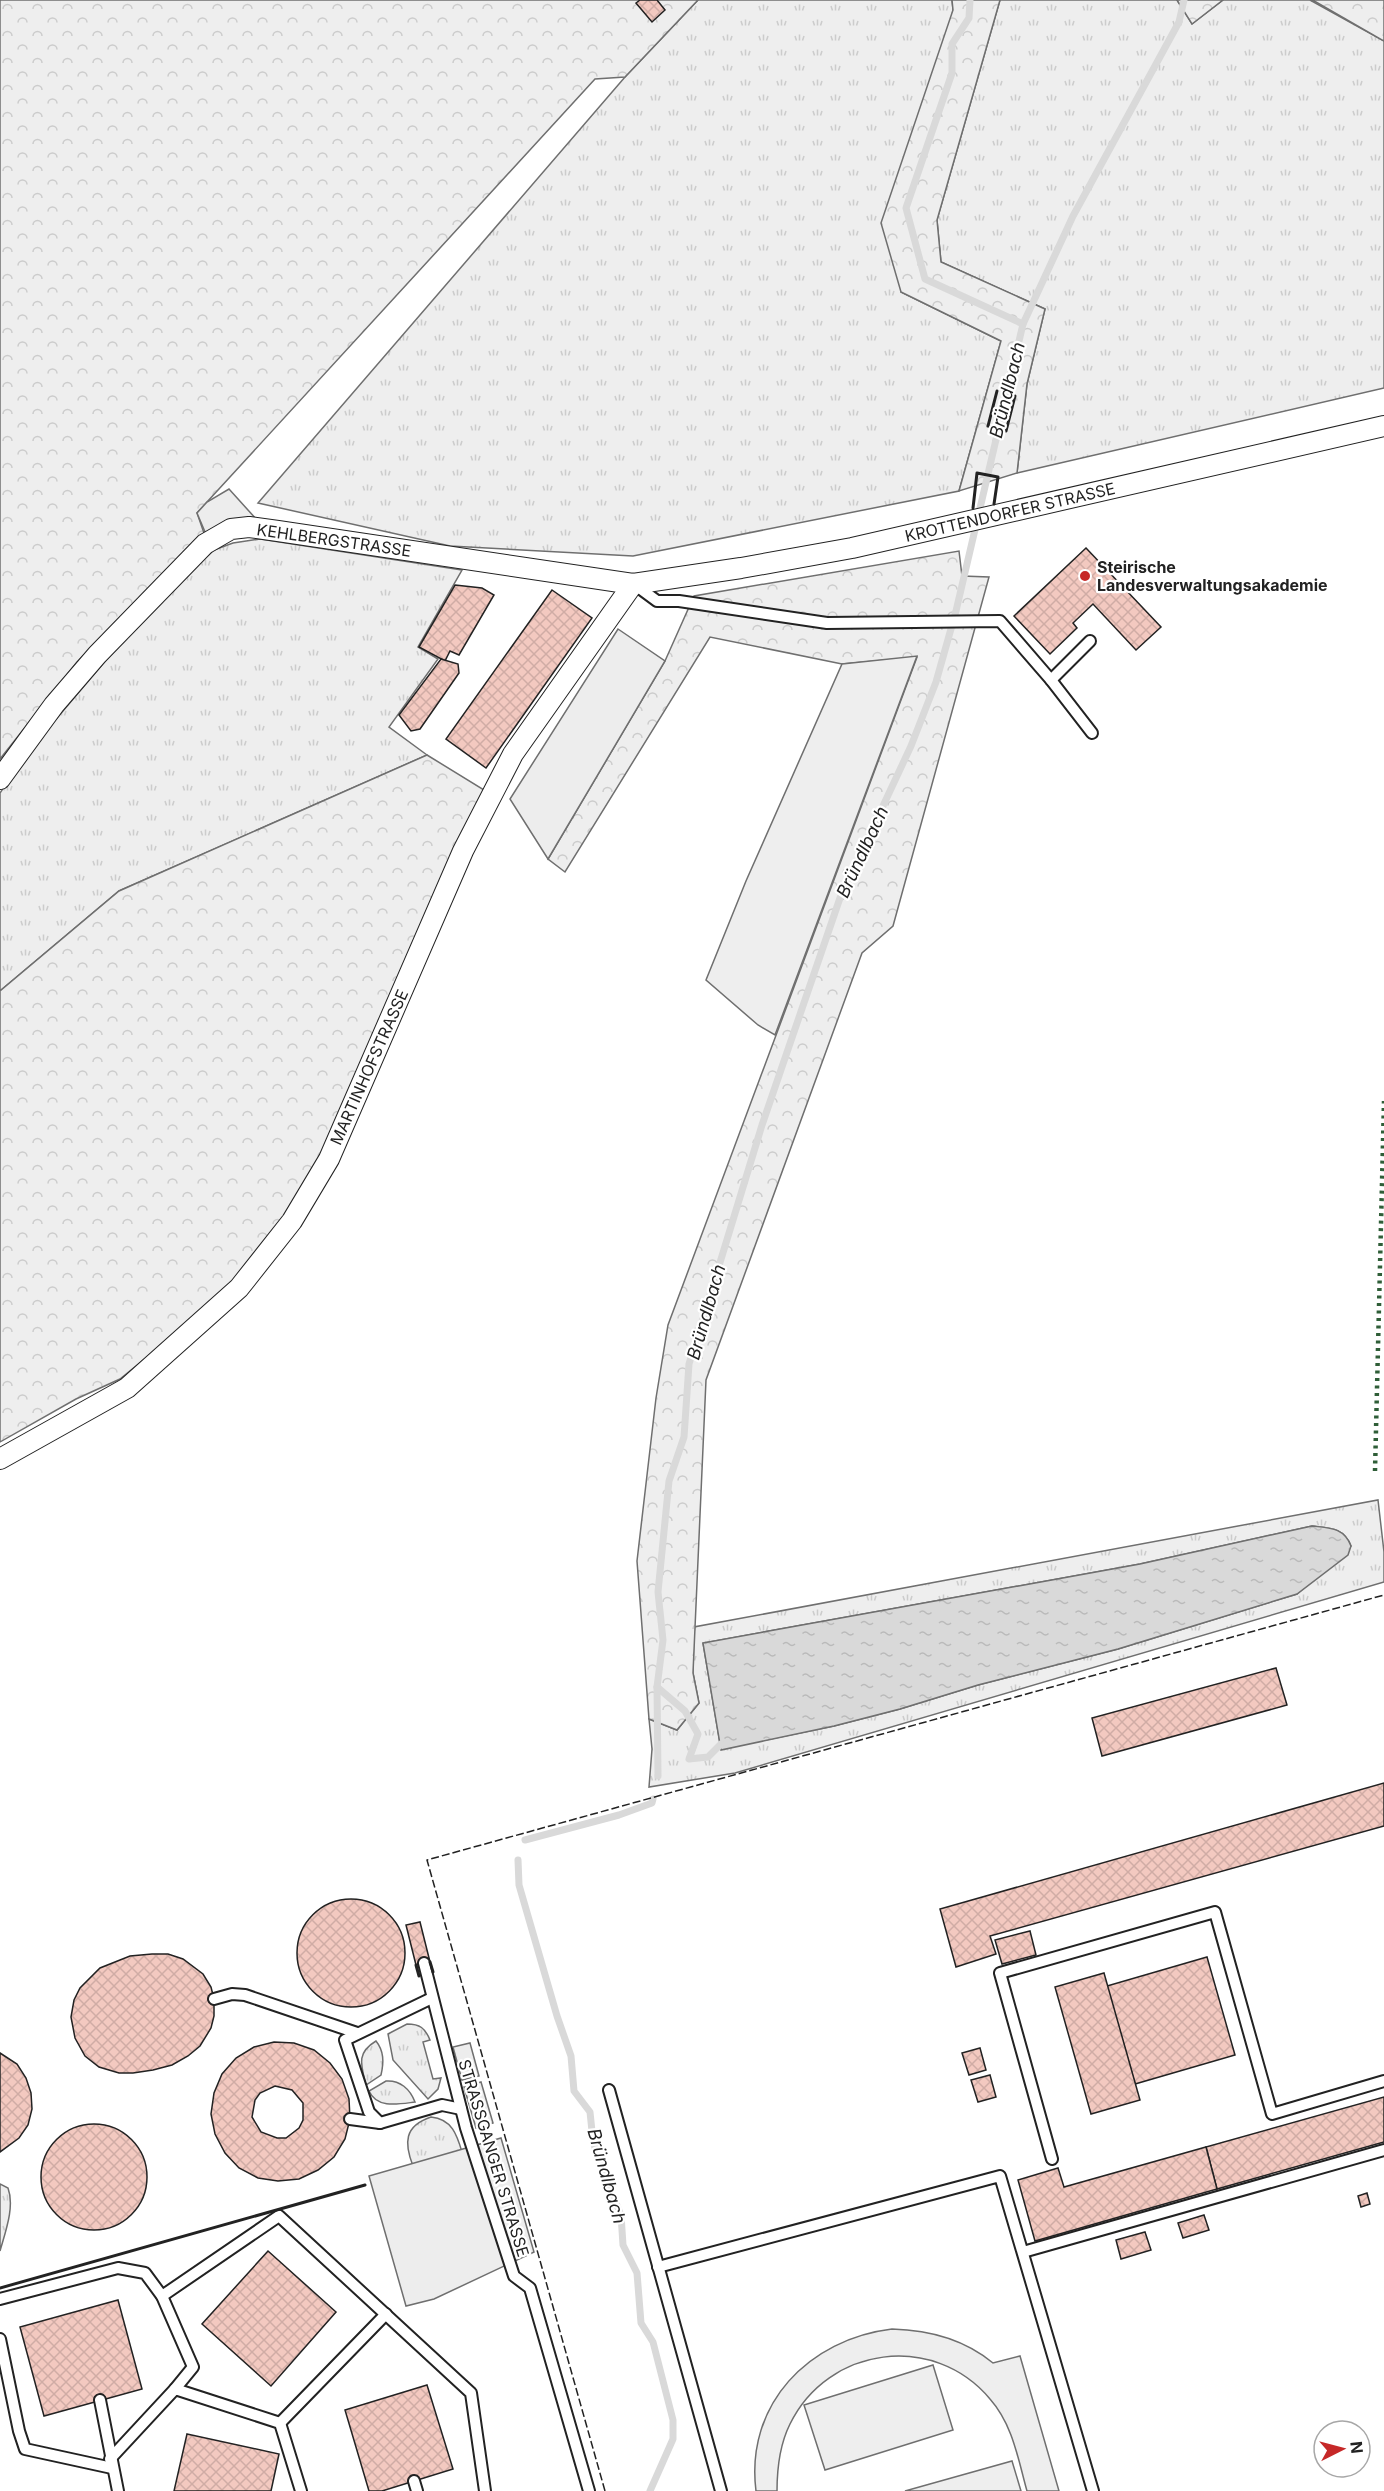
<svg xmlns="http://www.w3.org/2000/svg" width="1384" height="2491" font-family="Inter,sans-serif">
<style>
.grass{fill:url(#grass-tufts);stroke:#6f6f6f;stroke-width:1.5;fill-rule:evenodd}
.forest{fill:url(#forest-crowns);stroke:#6f6f6f;stroke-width:1.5}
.garden{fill:#eee;stroke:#6f6f6f;stroke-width:1.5}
.parking{fill:#ededed;stroke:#6f6f6f;stroke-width:1.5}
.water{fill:url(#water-ripples);stroke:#6f6f6f;stroke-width:1.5}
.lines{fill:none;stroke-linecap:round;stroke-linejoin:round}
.stream{stroke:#d9d9d9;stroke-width:7}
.building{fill:url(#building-cross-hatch);stroke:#222;stroke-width:1.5;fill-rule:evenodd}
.lane-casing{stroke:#222;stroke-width:14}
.street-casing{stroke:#222;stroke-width:22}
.lane{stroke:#fff;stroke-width:10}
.street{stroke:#fff;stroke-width:20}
.hedge{stroke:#2f5e38;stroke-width:4.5;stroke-dasharray:3 4.5;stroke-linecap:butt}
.fence{stroke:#222;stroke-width:1.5;stroke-dasharray:8 3;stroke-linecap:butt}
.wall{stroke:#222;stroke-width:3}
.poi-dot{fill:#c62828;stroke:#fff;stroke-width:2}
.labels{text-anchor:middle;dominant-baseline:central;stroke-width:4.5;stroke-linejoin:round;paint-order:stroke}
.street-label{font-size:16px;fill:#222;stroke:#fff}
.poi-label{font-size:16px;font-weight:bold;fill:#222;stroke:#fff;text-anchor:start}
.water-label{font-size:18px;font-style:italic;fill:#222;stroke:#fff}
</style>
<defs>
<pattern id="grass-tufts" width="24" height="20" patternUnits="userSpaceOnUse" patternTransform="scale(1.5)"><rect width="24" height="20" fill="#eee"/><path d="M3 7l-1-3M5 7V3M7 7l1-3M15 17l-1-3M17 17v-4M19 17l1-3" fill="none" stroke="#ccc"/></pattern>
<pattern id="forest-crowns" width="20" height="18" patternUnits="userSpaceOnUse" patternTransform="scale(1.5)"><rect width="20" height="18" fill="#eee"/><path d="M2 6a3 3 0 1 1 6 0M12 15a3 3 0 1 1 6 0" fill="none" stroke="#ccc"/></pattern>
<pattern id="water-ripples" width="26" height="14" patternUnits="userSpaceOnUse" patternTransform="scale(1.5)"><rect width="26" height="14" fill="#d9d9d9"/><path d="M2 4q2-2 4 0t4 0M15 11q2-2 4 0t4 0" fill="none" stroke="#bababa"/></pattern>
<pattern id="building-cross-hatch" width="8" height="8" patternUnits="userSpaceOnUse" patternTransform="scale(1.5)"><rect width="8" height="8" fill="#f3c9c0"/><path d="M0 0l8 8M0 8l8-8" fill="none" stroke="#d0aca5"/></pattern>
</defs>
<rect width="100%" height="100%" fill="#fff"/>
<!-- grass -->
<g class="grass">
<path d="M 698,0 L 952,0 L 953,10 L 901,292 L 1001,341 L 959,491 L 633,556 L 450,546 L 258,503 L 625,77 Z"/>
<path d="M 1000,0 L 1177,0 L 1192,24 L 1223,0 L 1310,0 L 1384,41 L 1384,388 L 1017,473 L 1027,384 L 1045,309 L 941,262 L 937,220 Z"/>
<path d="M 260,539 L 462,570 L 418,647 L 438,659 L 389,727 L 427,755 L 119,891 L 0,991 L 0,793 L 24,757 L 107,659 L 194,568 L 214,550 L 233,543 Z"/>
<path d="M 1378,1500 L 1384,1552 L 1384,1582 L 735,1773 L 649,1787 L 652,1749 L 649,1719 L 677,1730 L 699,1703 L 693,1673 L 694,1627 ZM 1312,1526 C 1329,1528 1344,1527 1351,1546 L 1297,1594 L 1118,1649 L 978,1685 L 900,1709 L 834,1726 L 721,1749 L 703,1643 L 1140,1564 Z"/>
<path d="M 407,2024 C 420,2024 425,2028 430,2040 L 423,2042 L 433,2079 L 441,2078 L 438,2089 L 428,2099 L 393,2060 L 388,2034 Z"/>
<path d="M 376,2041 C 384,2051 384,2062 381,2075 L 366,2085 C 361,2065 356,2053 376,2041 Z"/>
<path d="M 386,2081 C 400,2080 410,2089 415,2102 C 399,2104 377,2109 369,2091 Z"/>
<path d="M 431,2117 C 452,2119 457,2135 462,2152 L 413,2166 C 404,2143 404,2126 431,2117 Z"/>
<path d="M 0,2184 L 8,2188 C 15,2207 5,2233 0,2251 Z"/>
</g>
<!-- forest -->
<g class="forest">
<path d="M 0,0 L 698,0 L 625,77 L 595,79 L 207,502 L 197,513 L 204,533 L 77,662 L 0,759 Z"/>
<path d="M 952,0 L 1000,0 L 937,220 L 941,262 L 1045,309 L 1027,384 L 1017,473 L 959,491 L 1001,341 L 901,292 L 881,223 L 953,10 Z"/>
<path d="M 1177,0 L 1223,0 L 1192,24 Z"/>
<path d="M 1310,0 L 1384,0 L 1384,41 L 1316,2 Z"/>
<path d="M 959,551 L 962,576 L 989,577 L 893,926 L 862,953 L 706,1380 L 693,1673 L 699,1703 L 677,1730 L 649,1719 L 637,1561 L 656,1398 L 668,1325 L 917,657 L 842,664 L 710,637 L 565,872 L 548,859 L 665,661 L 694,596 Z"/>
<path d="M 427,755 L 489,793 L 305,1194 L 239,1282 L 120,1379 L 76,1399 L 0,1442 L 0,991 L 119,891 Z"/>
</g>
<!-- garden -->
<g class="garden">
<path d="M 917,656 L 775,1035 L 758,1025 L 706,980 L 746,881 L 842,664 Z"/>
<path d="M 892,2329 C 930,2330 964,2339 993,2363 L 1020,2356 L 1059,2491 L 1027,2491 C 1018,2459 1013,2425 990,2399 C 934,2332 828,2346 790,2424 C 780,2444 777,2469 777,2491 L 756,2491 C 745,2404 809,2339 892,2329 Z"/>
<path d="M 933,2365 L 953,2430 L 825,2470 L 804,2405 Z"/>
<path d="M 1012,2461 L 1021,2491 L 905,2491 Z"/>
</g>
<!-- parking -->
<g class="parking">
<path d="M 229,489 L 257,520 L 208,539 L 197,513 L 207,502 Z"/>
<path d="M 618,629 L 665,661 L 548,859 L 510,799 Z"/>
<path d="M 470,2043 L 479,2076 L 462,2080 L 453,2047 Z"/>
<path d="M 481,2082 L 493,2123 L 476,2128 L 464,2087 Z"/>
<path d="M 501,2138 L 534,2252 L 434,2299 L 406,2306 L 369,2176 Z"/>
</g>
<!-- water -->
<path class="water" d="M 1312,1526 C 1329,1528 1344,1527 1351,1546 L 1348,1555 L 1297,1594 L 1118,1649 L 978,1685 L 900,1709 L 834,1726 L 721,1750 L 703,1643 L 1140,1564 Z"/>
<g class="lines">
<!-- stream -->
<g class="stream">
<path d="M 1023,324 L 1073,216 L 1179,22 L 1184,0"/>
<path d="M 657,1687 L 685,1711 L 698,1734 L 689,1759 L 708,1757 L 721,1744"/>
<path d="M 658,1776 L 657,1687 L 663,1640 L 658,1592 L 669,1481 L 684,1437 L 689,1364 L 762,1125 L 840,898 L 911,746 L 936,682 L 956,611 L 1023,324 L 925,279 L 906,208 L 952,73 L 952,44 L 969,18 L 970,0"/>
<path d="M 525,1840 L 619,1815 L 652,1803 L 653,1799"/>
<path d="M 518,1860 L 519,1885 L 557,2016 L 571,2056 L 574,2091 L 590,2112 L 593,2141 L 601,2168 L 621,2215 L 623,2245 L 637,2273 L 641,2323 L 653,2342 L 673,2420 L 673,2439 L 650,2491"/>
</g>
</g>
<!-- building -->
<g class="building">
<path d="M 640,0 L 657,0 L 665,10 L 652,22 L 636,3 Z"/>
<path d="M 1086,548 L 1161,627 L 1136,650 L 1093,604 L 1073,623 L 1077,628 L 1050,654 L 1014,616 Z"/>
<path d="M 455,585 L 482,588 L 494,595 L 459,655 L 450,651 L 445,661 L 419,647 Z"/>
<path d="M 552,590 L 592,618 L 486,768 L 446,739 Z"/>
<path d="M 441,659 L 458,664 L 459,673 L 420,729 L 411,731 L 399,715 Z"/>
<path d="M 1276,1668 L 1287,1705 L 1102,1756 L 1092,1718 Z"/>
<path d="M 1384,1783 L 1384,1826 L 990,1936 L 996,1954 L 956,1967 L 940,1909 Z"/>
<circle cx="351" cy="1953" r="54"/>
<path d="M 420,1922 L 430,1962 L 416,1965 L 406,1925 Z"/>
<path d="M 1030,1931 L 1036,1955 L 1002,1964 L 995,1940 Z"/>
<path d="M 152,1954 L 168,1954 L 183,1959 L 203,1974 L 211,1987 L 214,1999 L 214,2016 L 211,2028 L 200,2046 L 188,2056 L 172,2065 L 153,2070 L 133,2073 L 119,2073 L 99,2067 L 85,2056 L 75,2038 L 71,2017 L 74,2000 L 80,1988 L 100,1968 L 130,1956 Z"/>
<path d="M 1207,1957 L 1235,2055 L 1135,2084 L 1107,1986 Z"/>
<path d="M 1104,1973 L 1140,2100 L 1091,2114 L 1055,1987 Z"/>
<path d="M 274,2042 L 294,2043 L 314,2050 L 330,2063 L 342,2079 L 349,2099 L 350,2119 L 345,2139 L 334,2157 L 318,2170 L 299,2179 L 278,2181 L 258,2178 L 239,2168 L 225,2153 L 215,2134 L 211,2114 L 214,2093 L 222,2074 L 236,2058 L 254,2047 ZM 275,2086 L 292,2090 L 303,2103 L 303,2120 L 299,2128 L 286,2138 L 277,2138 L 261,2132 L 252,2117 L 255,2100 L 260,2093 Z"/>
<path d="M 980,2048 L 986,2070 L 969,2075 L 962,2053 Z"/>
<path d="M 0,2053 L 17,2064 L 26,2078 L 31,2093 L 32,2109 L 28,2125 L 19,2138 L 0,2152 Z"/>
<path d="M 990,2075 L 996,2097 L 978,2102 L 971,2080 Z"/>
<path d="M 1384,2097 L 1384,2142 L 1217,2189 L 1206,2147 Z"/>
<circle cx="94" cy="2177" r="53"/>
<path d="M 1206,2147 L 1217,2189 L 1035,2241 L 1018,2180 L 1058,2168 L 1064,2187 Z"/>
<path d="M 1367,2193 L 1370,2204 L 1361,2207 L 1358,2196 Z"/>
<path d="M 1204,2215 L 1209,2230 L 1183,2238 L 1178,2223 Z"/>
<path d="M 1145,2232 L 1151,2250 L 1121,2259 L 1116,2240 Z"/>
<path d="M 268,2251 L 336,2312 L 271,2386 L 202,2324 Z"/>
<path d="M 118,2300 L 142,2389 L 44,2416 L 20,2327 Z"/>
<path d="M 427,2385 L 453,2469 L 382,2491 L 369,2491 L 345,2410 Z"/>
<path d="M 187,2434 L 279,2454 L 271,2491 L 174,2491 Z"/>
</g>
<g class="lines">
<!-- lane casing -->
<g class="lane-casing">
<g id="lane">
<path d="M 634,584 L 657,601 L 679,601 L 827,623 L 1000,621 L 1051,680 L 1090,641"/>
<path d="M 1051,680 L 1092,733"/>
<path d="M 424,1963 L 466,2128 L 514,2276 L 530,2288 L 589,2491"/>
<path d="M 214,1999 L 232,1994 L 245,1995 L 357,2033"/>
<path d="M 609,2090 L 721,2491"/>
<path d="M 350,2119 L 380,2123 L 442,2105 L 461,2109"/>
<path d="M 380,2123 L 369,2112 L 345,2040 L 432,1998"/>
<path d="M 1052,2159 L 1000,1973 L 1215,1912 L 1272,2114 L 1384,2081"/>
<path d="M 1023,2252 L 1384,2150"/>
<path d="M 658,2267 L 1000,2176 L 1093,2491"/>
<path d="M 162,2296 L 279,2216 L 471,2393 L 485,2491"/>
<path d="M 0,2299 L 118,2268 L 145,2273 L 162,2296 L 193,2367 L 175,2389"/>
<path d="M 0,2339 L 19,2431 L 25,2449 L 112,2468"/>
<path d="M 100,2400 L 118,2491"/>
<path d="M 280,2423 L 386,2314"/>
<path d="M 110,2459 L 175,2389 L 280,2423 L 301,2491"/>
<path d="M 414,2481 L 417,2491"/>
</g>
</g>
<!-- street casing -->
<g class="street-casing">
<g id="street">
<path d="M 0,779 L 54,705 L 97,655 L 205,544 L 231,529 L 249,527 L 278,531 L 633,584 L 741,568 L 852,548 L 1384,426"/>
<path d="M 0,1459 L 127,1388 L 239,1288 L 292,1221 L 329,1159 L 463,851 L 513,754 L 633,584"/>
</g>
</g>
<!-- lane -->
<use href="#lane" class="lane"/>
<!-- street -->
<use href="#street" class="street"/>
<!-- hedge -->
<path class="hedge" d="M 1375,1471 L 1384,1101"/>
<!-- fence -->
<path class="fence" d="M 605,2491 L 427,1860 L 1384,1595"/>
<!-- wall -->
<g class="wall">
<path d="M 997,391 L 988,426 L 1006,431 L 1015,396"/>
<path d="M 973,508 L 977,473 L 998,477 L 994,504"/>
<path d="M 430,1962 L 433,1972"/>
<path d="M 416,1965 L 419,1976"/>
<path d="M 0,2288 L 365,2185"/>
</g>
</g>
<!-- markers -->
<circle class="poi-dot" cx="1085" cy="576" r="6"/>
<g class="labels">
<!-- street labels -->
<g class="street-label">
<text transform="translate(1010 512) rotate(-13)">KROTTENDORFER STRASSE</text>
<text transform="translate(334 540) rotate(8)">KEHLBERGSTRASSE</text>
<text transform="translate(369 1067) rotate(-66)">MARTINHOFSTRASSE</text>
<text transform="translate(494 2158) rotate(73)">STRASSGANGER STRASSE</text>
</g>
<!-- poi labels -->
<g class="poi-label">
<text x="1097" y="567">Steirische<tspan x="1097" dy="18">Landesverwaltungsakademie</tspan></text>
</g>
<!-- water labels -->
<g class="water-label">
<text transform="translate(1007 390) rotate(-76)">Bründlbach</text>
<text transform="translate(862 852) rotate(-65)">Bründlbach</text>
<text transform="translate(706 1312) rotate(-74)">Bründlbach</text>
<text transform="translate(607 2176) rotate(74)">Bründlbach</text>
</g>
</g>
<!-- north arrow -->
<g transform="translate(1342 2449) rotate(84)"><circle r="28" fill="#ffffff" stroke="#a7a7a7" stroke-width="1.5"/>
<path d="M0-4.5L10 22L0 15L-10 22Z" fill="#c62828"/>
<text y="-9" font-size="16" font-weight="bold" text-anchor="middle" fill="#222222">N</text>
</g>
</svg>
